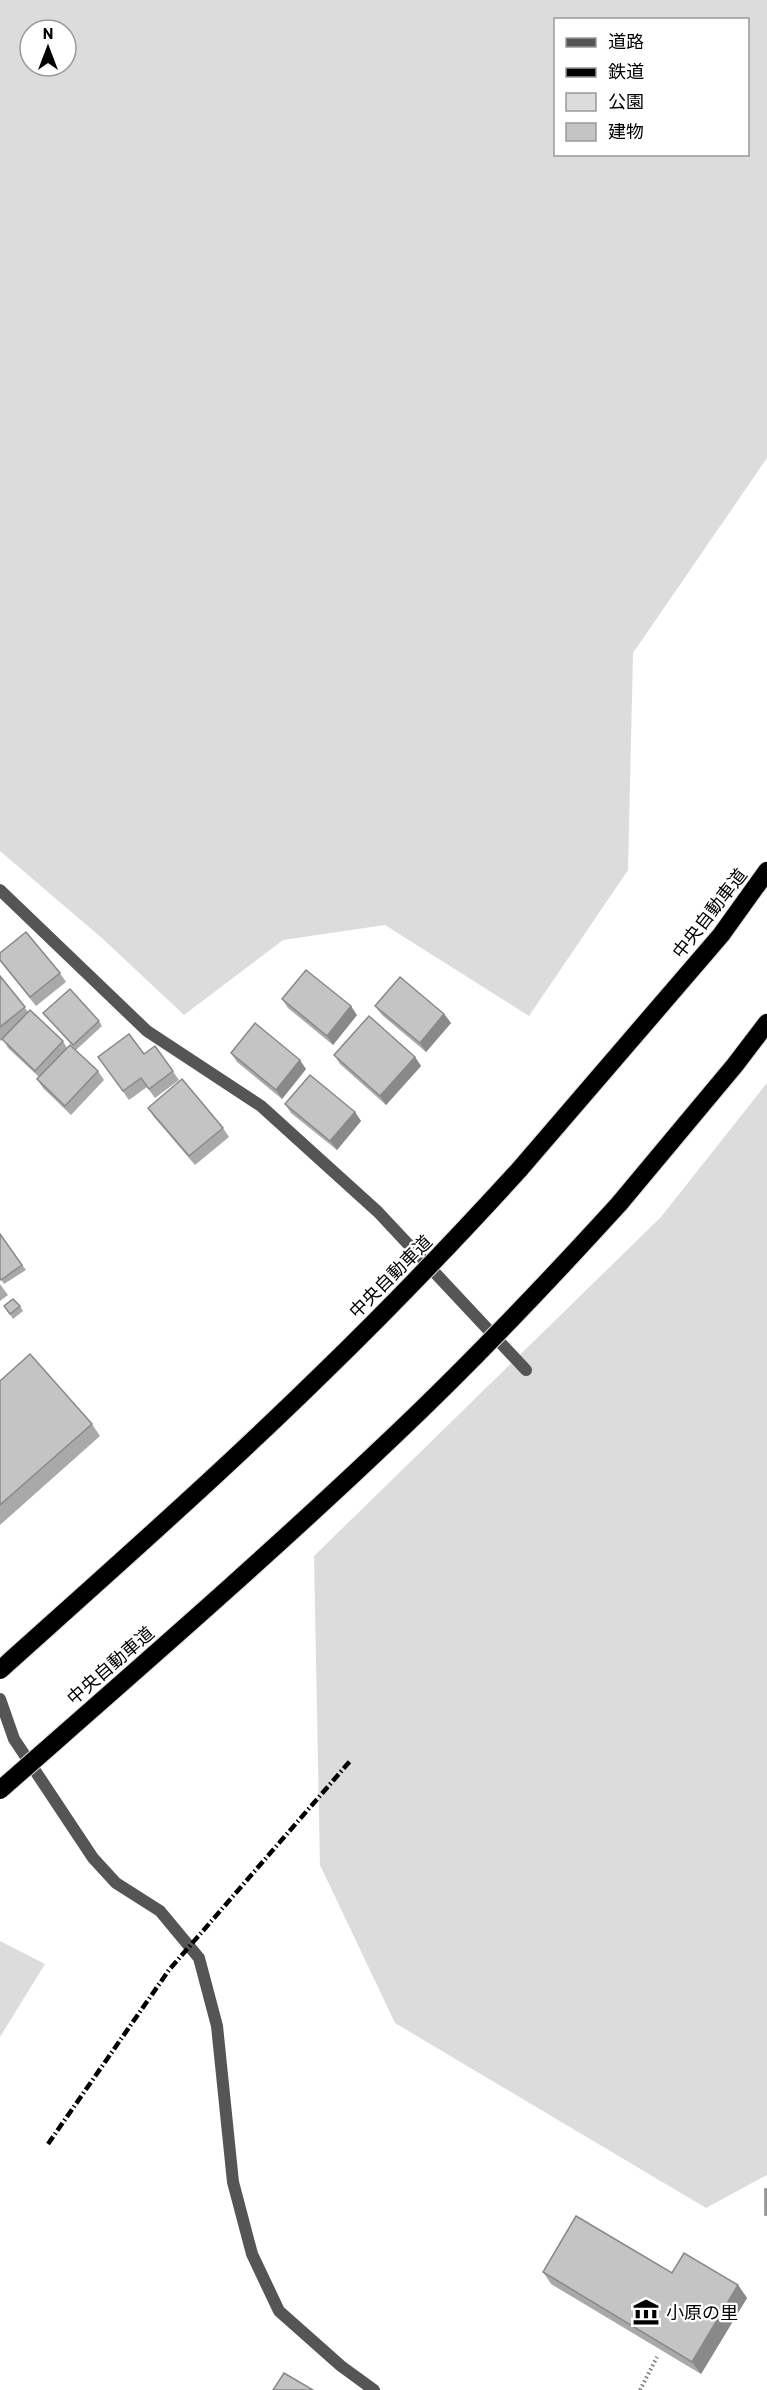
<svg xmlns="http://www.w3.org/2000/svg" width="767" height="2390" font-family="Barlow,'Noto Sans JP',sans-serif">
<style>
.green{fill:#dcdcdc;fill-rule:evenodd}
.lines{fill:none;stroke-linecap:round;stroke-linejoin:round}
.motorway-casing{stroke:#dbdbdb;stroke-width:20}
.path{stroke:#777;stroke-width:4;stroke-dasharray:1.5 3;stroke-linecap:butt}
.minor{stroke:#555;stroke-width:12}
.motorway{stroke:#000;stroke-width:18}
.rail{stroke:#000;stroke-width:4.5;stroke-dasharray:9 3 1.5 3;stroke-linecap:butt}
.motorway-bridge-casing{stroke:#dbdbdb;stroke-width:20;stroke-linecap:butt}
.motorway-bridge{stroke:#000;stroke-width:18}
.wall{fill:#a9a9a9}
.shaded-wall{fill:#898989}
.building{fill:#c4c4c4;stroke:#898989;stroke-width:1.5}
.labels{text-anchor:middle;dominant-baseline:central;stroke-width:4.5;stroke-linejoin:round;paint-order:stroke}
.street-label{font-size:18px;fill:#000;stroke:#fff}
.poi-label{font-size:18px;fill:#000;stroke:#fff;text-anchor:start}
</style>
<rect width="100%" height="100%" fill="#fff"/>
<!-- green -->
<g class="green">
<path d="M 0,0 L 767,0 L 767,458 L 633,653 L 628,870 L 529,1016 L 385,925 L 283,940 L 184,1015 L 103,939 L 0,851 ZM 556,20 L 748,20 L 748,154 L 556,154 ZM 30,30 L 66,30 L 66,66 L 30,66 Z"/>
<path d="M 767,1083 L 767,2175 L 706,2208 L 395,2023 L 320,1865 L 314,1556 L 661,1217 Z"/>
<path d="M 0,1941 L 45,1964 L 0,2037 Z"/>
</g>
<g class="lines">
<!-- motorway casing -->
<g class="motorway-casing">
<g id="motorway">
<path d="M 519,1170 L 721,935 L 767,871"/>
<path d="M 619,1204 L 735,1065 L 767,1023"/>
</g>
</g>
<!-- path -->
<path class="path" d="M 640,2390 L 657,2357"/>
<!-- minor -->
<g class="minor">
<path d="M 0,890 L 147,1031 L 261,1106 L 378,1212 L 526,1370"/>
<path d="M 0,1699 L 14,1739 L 93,1858 L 116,1883 L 160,1911 L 199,1958 L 217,2026 L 233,2182 L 252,2254 L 279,2311 L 341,2366 L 374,2390"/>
</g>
<!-- motorway -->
<use href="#motorway" class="motorway"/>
<!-- rail -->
<path class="rail" d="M 48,2144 L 169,1970 L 351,1760"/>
<!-- motorway-bridge casing -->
<g class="motorway-bridge-casing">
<g id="motorway-bridge">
<path d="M 0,1670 C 109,1572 219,1475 324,1372 C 391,1307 456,1239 519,1170"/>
<path d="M 0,1790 C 133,1673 267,1557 395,1435 C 473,1361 547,1283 619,1204"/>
</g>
</g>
<!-- motorway-bridge -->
<use href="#motorway-bridge" class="motorway-bridge"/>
</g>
<!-- wall -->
<g class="wall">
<path d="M 0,953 L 60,973 L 66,982 L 36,1006 L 0,961 Z"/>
<path d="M 0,976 L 28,1012 L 63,1041 L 67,1048 L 98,1071 L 104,1080 L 71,1115 L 43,1088 L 37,1079 L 39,1077 L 8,1048 L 3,1039 L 1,1041 L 0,1040 Z"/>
<path d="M 282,999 L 357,1015 L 333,1045 L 288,1008 Z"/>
<path d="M 375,1006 L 444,1014 L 451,1023 L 426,1052 L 382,1015 Z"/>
<path d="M 43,1013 L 99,1021 L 102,1026 L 76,1050 Z"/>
<path d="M 155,1046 L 179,1080 L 155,1098 L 147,1087 L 129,1100 L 98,1057 L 144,1054 Z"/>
<path d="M 231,1053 L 306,1069 L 282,1099 L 237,1062 Z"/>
<path d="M 334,1055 L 415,1057 L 421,1066 L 386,1105 L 340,1064 Z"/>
<path d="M 285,1104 L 355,1112 L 361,1121 L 337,1150 L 291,1113 Z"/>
<path d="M 148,1108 L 223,1128 L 229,1137 L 195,1165 L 154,1117 Z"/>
<path d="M 0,1234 L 26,1270 L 4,1284 L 0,1278 Z"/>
<path d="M 0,1284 L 8,1295 L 0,1301 Z"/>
<path d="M 4,1306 L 20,1306 L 23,1311 L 13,1319 Z"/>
<path d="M 0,1381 L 92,1424 L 100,1436 L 0,1525 Z"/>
<path d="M 543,2272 L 738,2285 L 747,2298 L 701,2374 L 551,2284 Z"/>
</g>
<!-- shaded-wall -->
<g class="shaded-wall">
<path d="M 351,1006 L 357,1015 L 333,1045 L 327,1036 Z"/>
<path d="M 444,1014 L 451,1023 L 426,1052 L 420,1043 Z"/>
<path d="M 415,1057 L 421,1066 L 386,1105 L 380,1096 Z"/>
<path d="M 300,1060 L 306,1069 L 282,1099 L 276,1090 Z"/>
<path d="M 355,1112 L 361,1121 L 337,1150 L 330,1141 Z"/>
<path d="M 738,2285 L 747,2298 L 701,2374 L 692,2362 Z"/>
</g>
<!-- building -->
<g class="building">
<path d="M 26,932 L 60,973 L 30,997 L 0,960 L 0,953 Z"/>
<path d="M 306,970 L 351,1006 L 327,1036 L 282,999 Z"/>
<path d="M 0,976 L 25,1007 L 0,1027 Z"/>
<path d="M 400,977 L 444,1014 L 420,1043 L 375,1006 Z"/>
<path d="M 70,989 L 99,1021 L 73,1045 L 43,1013 Z"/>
<path d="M 30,1010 L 63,1041 L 35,1071 L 2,1039 Z"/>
<path d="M 369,1016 L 415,1057 L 380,1096 L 334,1055 Z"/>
<path d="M 255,1023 L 300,1060 L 276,1090 L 231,1053 Z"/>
<path d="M 129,1034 L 144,1054 L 155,1046 L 173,1071 L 149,1089 L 141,1078 L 123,1091 L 98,1057 Z"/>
<path d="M 70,1045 L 98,1071 L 65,1106 L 37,1079 Z"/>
<path d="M 310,1075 L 355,1112 L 330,1141 L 285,1104 Z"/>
<path d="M 182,1079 L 223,1128 L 189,1156 L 148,1108 Z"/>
<path d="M 0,1234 L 22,1265 L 1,1280 L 0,1278 Z"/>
<path d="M 13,1299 L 20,1306 L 10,1314 L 4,1306 Z"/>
<path d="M 30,1354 L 92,1424 L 0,1505 L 0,1381 Z"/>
<rect x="765" y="2189" width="2" height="26"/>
<path d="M 576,2216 L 672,2273 L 684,2253 L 738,2285 L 692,2362 L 543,2272 Z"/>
<path d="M 284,2373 L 313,2390 L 273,2390 Z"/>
</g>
<!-- icons -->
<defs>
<g id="museum-bare" transform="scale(2.07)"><path d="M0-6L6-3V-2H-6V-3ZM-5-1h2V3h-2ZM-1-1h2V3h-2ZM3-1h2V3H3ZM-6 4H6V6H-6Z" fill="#000" stroke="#fff" stroke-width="2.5" paint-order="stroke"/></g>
</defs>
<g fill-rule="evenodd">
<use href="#museum-bare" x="646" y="2312"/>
</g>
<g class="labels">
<!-- street labels -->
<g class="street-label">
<text transform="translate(709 913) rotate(-52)">中央自動車道</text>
<text transform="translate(390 1276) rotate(-45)">中央自動車道</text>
<text transform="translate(110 1665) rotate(-41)">中央自動車道</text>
</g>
<!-- poi labels -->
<g class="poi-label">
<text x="666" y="2312">小原の里</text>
</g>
</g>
<!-- legend -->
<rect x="554" y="18" width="195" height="138" fill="#ffffff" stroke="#999999" stroke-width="1.5"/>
<rect x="566" y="38" width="30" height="9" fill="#555555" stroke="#999999" stroke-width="1.5"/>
<text x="608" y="48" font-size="18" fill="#000000">道路</text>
<rect x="566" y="68" width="30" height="9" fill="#000000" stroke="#999999" stroke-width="1.5"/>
<text x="608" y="78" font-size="18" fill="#000000">鉄道</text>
<rect x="566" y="93" width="30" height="18" fill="#dcdcdc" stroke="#999999" stroke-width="1.5"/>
<text x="608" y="108" font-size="18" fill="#000000">公園</text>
<rect x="566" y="123" width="30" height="18" fill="#c4c4c4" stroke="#999999" stroke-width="1.5"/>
<text x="608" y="138" font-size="18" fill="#000000">建物</text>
<!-- north arrow -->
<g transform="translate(48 48)"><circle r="28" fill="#ffffff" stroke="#999999" stroke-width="1.5"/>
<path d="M0-4.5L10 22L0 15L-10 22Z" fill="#000000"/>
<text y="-9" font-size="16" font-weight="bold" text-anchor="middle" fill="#000000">N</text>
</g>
</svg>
